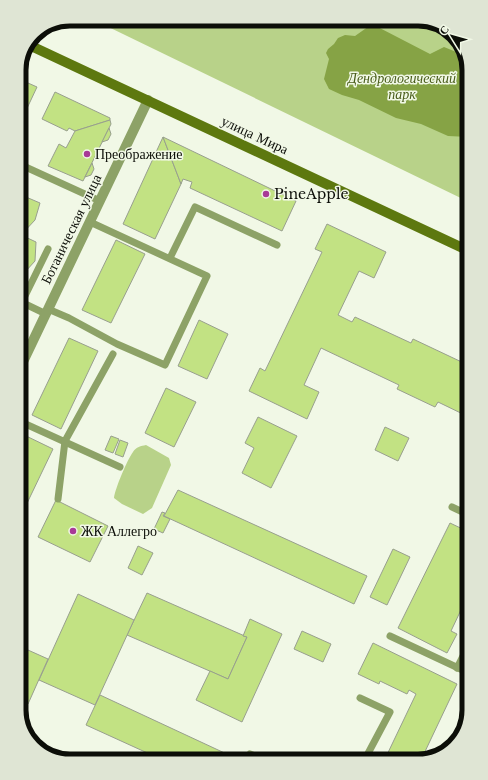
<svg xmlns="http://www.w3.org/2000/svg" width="488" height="780" font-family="'Libre Baskerville',serif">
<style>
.green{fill:#b8d289}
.water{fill:#86a345}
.building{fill:#c2e283;stroke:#989f8e}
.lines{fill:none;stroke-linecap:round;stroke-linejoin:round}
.lane{stroke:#8da267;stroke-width:7}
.street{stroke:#8da267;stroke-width:10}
.secondary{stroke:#5d780f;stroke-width:10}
.poi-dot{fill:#a83997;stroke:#f1f8e6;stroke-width:1.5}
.labels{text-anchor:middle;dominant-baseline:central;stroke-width:3;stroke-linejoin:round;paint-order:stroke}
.park-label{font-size:14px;font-style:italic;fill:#495d1a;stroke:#f1f8e6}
.street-label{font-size:14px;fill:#0c0e08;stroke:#f1f8e6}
.poi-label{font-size:14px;fill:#0c0e08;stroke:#f1f8e6;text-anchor:start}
.rim{fill:none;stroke:#0c0e08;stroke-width:5}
</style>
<rect width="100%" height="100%" fill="#f1f8e6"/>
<!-- green -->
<g class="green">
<path d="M 92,19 L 422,19 L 446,27 L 464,47 L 469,70 L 469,202 Z"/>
<path d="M 146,445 L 169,458 L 171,465 L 152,508 L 143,514 L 122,504 L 114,498 C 115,489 127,460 133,452 C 136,447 141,446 146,445 Z"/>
</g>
<!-- water -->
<path class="water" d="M 372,24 L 430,54 L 444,47 L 466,56 L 469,70 L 469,137 L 448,136 L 421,124 L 396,118 L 359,100 L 342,95 L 329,89 L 324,79 L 329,59 L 326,53 L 328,49 L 334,44 L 338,38 L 345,35 L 355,36 Z"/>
<!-- building -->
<g class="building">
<path d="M 19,79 L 37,87 L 22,119 L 19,118 Z"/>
<path d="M 55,92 L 110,118 L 110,120 L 75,131 L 69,128 L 67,131 L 42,119 Z"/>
<path d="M 110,120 L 111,124 L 83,181 L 48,166 L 59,144 L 66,148 L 75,131 Z"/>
<path d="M 109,128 L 111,134 L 108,140 L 102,142 Z"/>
<path d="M 163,137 L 181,184 L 155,239 L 123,224 Z"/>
<path d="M 163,137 L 296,201 L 282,231 L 190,188 L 192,182 L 183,179 L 181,184 Z"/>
<path d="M 92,163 L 94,169 L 91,175 L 85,177 Z"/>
<path d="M 19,194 L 40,203 L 35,220 L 21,235 L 19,234 Z"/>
<path d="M 327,224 L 386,252 L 374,278 L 359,271 L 338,315 L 352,322 L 355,317 L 411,343 L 413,339 L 468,365 L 466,369 L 469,371 L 469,417 L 438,402 L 435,407 L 397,389 L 399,385 L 321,348 L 304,385 L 319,392 L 307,419 L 249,391 L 260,368 L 265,371 L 322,252 L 315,249 Z"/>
<path d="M 19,234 L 36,242 L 35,261 L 25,272 L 20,281 Z"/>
<path d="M 116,240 L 145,254 L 111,323 L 82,310 Z"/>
<path d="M 19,281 L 25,284 L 19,297 Z"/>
<path d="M 199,320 L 228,334 L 207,379 L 178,366 Z"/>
<path d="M 69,338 L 98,351 L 61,429 L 32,415 Z"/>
<path d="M 166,388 L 196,402 L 174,447 L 145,433 Z"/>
<path d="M 258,417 L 297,436 L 271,488 L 242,473 L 254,448 L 245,443 Z"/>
<path d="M 385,427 L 409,438 L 398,461 L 375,450 Z"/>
<path d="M 22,434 L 53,449 L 19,520 L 19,441 Z"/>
<path d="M 111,436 L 119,439 L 113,453 L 105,450 Z"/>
<path d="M 120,440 L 128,443 L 123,457 L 115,454 Z"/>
<path d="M 178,490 L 367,576 L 354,604 L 164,516 Z"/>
<path d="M 56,500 L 108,526 L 90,562 L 38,537 Z"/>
<path d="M 162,512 L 165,513 L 163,516 L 170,519 L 163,533 L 154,529 Z"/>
<path d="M 450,523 L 469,532 L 469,593 L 451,631 L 457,634 L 447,653 L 398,628 Z"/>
<path d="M 138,546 L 153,553 L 142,575 L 128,568 Z"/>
<path d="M 393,549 L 410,557 L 387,605 L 370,597 Z"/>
<path d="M 147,593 L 247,637 L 228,679 L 127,635 Z"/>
<path d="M 78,594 L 134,620 L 95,705 L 39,680 Z"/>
<path d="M 250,619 L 282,634 L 242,722 L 196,700 L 210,671 L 228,679 L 247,637 L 243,636 Z"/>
<path d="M 302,631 L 331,644 L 323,662 L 294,649 Z"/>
<path d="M 373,643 L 457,684 L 421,760 L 384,761 L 416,694 L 409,690 L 407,694 L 380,681 L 379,684 L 358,674 Z"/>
<path d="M 19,646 L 48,659 L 28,704 L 19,699 Z"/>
<path d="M 100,695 L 231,756 L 228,761 L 165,761 L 86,725 Z"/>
</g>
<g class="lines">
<!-- lane -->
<g class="lane">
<path d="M 19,164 L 100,201"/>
<path d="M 170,258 L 195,207 L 277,245"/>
<path d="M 19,301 L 46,314"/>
<path d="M 22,302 L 48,249"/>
<path d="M 48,309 L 69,318 L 117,344 L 165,365 L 207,276 L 90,222"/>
<path d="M 19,421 L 120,467"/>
<path d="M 58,499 L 65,441 L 113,354"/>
<path d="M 452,507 L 469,515"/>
<path d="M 390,636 L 469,673"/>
<path d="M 457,668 L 469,644"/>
<path d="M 360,698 L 390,712 L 364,761"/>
<path d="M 247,761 L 250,754 L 266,761"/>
</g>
<!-- street -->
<path class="street" d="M 19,370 L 148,100"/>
<!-- secondary -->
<path class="secondary" d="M 29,45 L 469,251"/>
</g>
<!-- markers -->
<g class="poi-dot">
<circle cx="87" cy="154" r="4"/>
<circle cx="266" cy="194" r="4"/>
<circle cx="73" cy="531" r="4"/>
</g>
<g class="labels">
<!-- park labels -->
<g class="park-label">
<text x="402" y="78">Дендрологический<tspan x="402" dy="16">парк</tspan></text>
</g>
<!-- street labels -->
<g class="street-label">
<text transform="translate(255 135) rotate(25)">улица Мира</text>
<text transform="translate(71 229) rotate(-64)">Ботаническая улица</text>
</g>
<!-- poi labels -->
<g class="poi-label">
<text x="95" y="154">Преображение</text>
<text x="274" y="194">PineApple</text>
<text x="81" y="531">ЖК Аллегро</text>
</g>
</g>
<!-- crop -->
<path d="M0 0H488V780H0ZM70 26H418A44 44 0 0 1 462 70V710A44 44 0 0 1 418 754H70A44 44 0 0 1 26 710V70A44 44 0 0 1 70 26Z" fill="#dfe5d4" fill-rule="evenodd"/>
<path class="rim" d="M70 26H418A44 44 0 0 1 462 70V710A44 44 0 0 1 418 754H70A44 44 0 0 1 26 710V70A44 44 0 0 1 70 26Z"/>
<!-- north arrow -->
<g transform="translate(452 36) rotate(307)" stroke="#f1f8e6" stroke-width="3" paint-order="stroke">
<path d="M0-3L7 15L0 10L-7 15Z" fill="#0c0e08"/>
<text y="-6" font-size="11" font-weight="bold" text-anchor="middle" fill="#0c0e08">С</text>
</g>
</svg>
